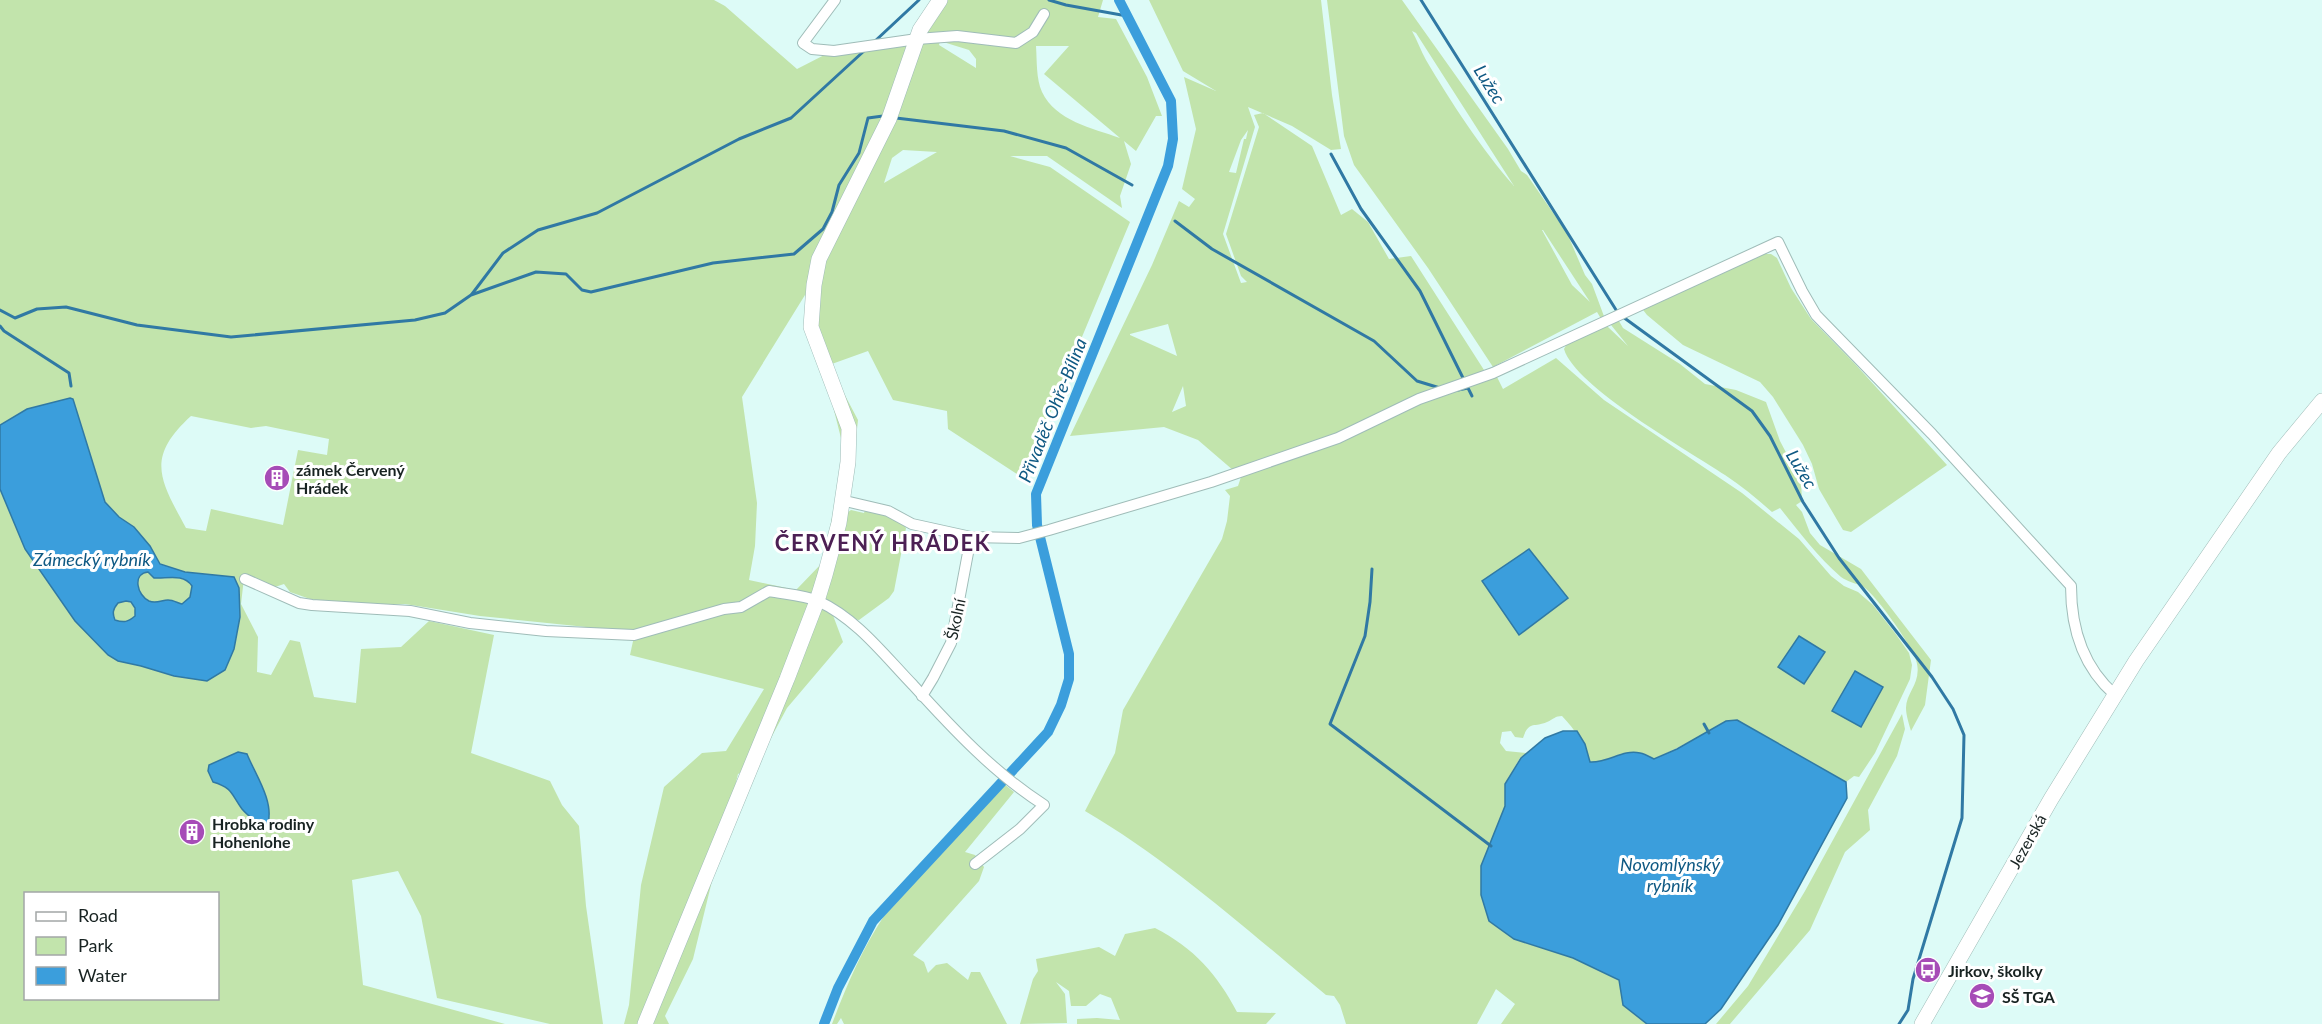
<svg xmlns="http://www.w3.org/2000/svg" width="2322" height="1024" font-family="Lato,sans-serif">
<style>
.green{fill:#c2e4ac;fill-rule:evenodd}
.water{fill:#3b9edc;stroke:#3079a4;stroke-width:1.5;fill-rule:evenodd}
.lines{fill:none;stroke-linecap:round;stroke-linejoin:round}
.stream{stroke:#3079a4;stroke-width:3}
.canal{stroke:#3b9edc;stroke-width:10}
.street-casing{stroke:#9fbcb8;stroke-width:12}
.secondary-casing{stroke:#9fbcb8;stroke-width:16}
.street{stroke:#fff;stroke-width:10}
.secondary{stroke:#fff;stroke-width:15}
.labels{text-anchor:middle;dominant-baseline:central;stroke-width:6;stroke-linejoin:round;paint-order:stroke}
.poi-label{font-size:16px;font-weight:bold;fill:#182322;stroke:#fff;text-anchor:start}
.street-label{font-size:16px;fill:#182322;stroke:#fff}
.water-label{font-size:18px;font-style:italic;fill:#0f5983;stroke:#fff}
.district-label{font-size:22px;font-weight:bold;letter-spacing:1.5px;fill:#4c2054;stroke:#fff}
</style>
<rect width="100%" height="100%" fill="#ddfbf7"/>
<!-- green -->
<g class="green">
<path d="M 0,0 L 714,0 L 725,6 L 797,69 L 838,48 L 916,34 L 939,0 L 1103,0 L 1098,17 L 1116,19 L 1147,77 L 1162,116 L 1156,116 L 1136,151 L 1124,141 L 1131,164 L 1120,196 L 1122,208 L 1047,156 L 1010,156 L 1050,167 L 1130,222 L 1023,478 L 948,429 L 947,411 L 893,400 L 868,351 L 829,365 L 858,420 L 848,512 L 851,510 L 864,513 L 865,510 C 879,513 898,515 906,528 L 894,591 L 889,598 L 859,620 L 852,619 L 828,602 L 843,642 L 787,708 L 757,764 L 738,774 L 693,959 L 665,1016 L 669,1024 L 624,1024 L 629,1005 L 641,885 L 664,787 L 702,753 L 726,751 L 764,689 L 630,655 L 635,632 L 480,616 L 405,604 L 368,606 L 332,603 L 310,599 L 290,592 L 284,584 L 272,588 L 244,578 L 241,604 L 258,637 L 257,672 L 271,675 L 290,640 L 300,642 L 314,697 L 356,703 L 361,649 L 401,647 L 429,621 L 494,635 L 471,753 L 550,781 L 562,805 L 579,826 L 586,906 L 603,1024 L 550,1024 L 437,998 L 421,916 L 398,871 L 352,880 L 363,985 L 505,1024 L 0,1024 L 0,489 L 25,549 L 118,661 L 141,666 L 234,649 C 239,625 245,600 234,577 L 185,572 L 160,564 L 150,546 L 134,527 L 119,517 L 105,502 L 73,399 L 70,398 L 27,409 L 0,425 ZM 940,41 L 969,50 L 976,59 L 976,68 L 939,45 ZM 1036,46 L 1069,46 L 1044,74 L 1120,138 C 1092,128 1056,121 1042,92 C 1036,79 1037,60 1036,46 ZM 903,150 L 937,152 L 884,183 L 892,158 ZM 805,295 L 845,454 L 823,562 L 796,590 L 749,580 L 755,546 L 757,503 L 742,397 ZM 191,416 L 251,428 L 266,426 L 329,439 L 327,455 L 298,450 L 283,525 L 211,509 L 206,531 L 186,528 C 160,480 145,458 191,416 ZM 247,754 L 258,776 L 270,816 L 242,809 L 234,793 L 224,786 ZM 26,894 L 218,894 L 218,998 L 26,998 Z"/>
<path d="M 1149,0 L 1321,0 L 1332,95 L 1341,149 L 1331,150 L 1292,126 L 1248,107 L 1255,127 L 1223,234 L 1241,283 L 1247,282 L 1241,276 L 1226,234 L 1259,127 L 1254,115 L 1263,113 L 1312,146 L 1341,215 L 1352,209 L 1368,222 L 1389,259 L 1411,256 L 1484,370 L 1496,375 L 1503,389 L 1556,358 L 1604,400 L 1742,493 L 1799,539 L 1831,576 L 1844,586 L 1858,592 L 1873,605 L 1895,633 L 1909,653 L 1912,665 L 1910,679 L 1875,753 L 1859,777 L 1854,776 L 1846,782 L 1737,720 C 1708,731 1683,746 1654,759 C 1620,746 1619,764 1590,762 C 1584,743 1576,731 1562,716 C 1555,716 1554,719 1547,722 C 1534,728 1529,720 1523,738 L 1515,737 L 1511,731 L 1502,732 L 1500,743 L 1506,751 L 1527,753 L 1520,758 L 1505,784 L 1505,806 L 1481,866 L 1573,958 L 1620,980 L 1623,1005 L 1647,1024 L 1501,1024 L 1515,1004 L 1496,989 L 1477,1024 L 1346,1024 L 1340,1005 L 1334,996 L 1326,995 C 1248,931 1172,862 1085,811 L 1115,753 L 1123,710 L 1222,539 L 1227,521 L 1230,496 L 1225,490 L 1238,486 L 1241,477 L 1198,440 L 1164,427 L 1070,436 L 1152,265 L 1179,201 L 1189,207 L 1195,199 L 1182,189 L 1196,129 L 1184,77 L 1216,91 L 1183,71 ZM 1248,130 L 1246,139 L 1244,139 L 1236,173 L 1229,172 L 1241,140 ZM 1168,324 L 1177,356 L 1130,335 L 1130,334 ZM 1183,386 L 1186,406 L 1172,412 Z"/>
<path d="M 1327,0 L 1402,0 L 1508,149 L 1521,171 L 1527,175 L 1567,233 L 1585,275 L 1592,284 L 1608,327 L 1628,346 L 1607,320 L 1616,316 L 1623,328 L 1680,364 L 1705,384 L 1736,390 L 1766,402 L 1780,441 L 1801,481 L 1802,501 L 1796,505 L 1802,512 L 1810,533 L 1820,545 L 1861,569 L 1931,660 L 1925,705 L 1911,731 C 1909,724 1906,715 1906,708 C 1906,692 1923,682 1916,660 C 1912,646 1875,593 1862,586 C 1855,583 1848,582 1841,577 C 1818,557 1799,532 1780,508 L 1772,512 C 1757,499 1742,486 1725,475 C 1689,451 1575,387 1564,349 L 1569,340 L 1603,322 L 1597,312 L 1493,367 L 1428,268 L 1354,165 L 1344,136 ZM 1412,31 L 1416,33 L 1514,186 C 1483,151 1450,101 1426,60 C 1421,51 1417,40 1412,31 ZM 1542,230 L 1543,230 L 1590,302 L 1572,285 Z"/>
<path d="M 1763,254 L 1771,254 L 1777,258 L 1791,288 L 1811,319 L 1856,365 L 1947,465 L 1851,532 L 1843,530 L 1819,489 L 1812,464 L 1803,445 L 1773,397 L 1760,382 L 1683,345 L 1647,315 L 1640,306 Z"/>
<path d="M 148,571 C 152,574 158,578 162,578 C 174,579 184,575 192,586 L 190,597 L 183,604 C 178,603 173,600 168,600 C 162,600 156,604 149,601 C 137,595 132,574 148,571 Z"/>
<circle cx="124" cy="612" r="11"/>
<path d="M 1902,714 L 1905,729 L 1897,756 L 1868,810 L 1870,830 L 1845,852 L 1810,930 L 1730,1024 L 1716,1024 L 1748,986 L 1805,891 Z"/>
<path d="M 1004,784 L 1014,792 L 965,852 L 975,855 L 984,867 L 979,881 L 913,955 L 924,962 L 928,973 L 936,965 L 947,963 L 968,980 L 971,972 L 980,972 L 1007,1024 L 844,1024 L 841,1018 L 837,1024 L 832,1024 C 846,987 862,949 884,916 Z"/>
<path d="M 1155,928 C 1194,948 1217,974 1237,1012 L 1276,1013 L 1266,1024 L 1077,1024 L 1077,1019 L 1097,1018 L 1120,1020 L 1111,998 L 1100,994 L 1086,1006 L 1071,1006 L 1069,991 L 1056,982 L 1065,994 L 1067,1023 L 1020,1024 L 1033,979 L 1038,971 L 1036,959 L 1099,947 L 1115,956 L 1125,934 Z"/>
</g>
<!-- water -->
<g class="water">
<path d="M 70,398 L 73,399 L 105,502 L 119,517 L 134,527 L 150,546 L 160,564 L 185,572 L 234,577 L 239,588 L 240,617 L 234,649 L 225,670 L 207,681 L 174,676 L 141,666 L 118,661 L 108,655 L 75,621 L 25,549 L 0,489 L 0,425 L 27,409 ZM 148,572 L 154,578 C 167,579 183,573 192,586 L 190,597 L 182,604 C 178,603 173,600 168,600 C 162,600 156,604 149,601 C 137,595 132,574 148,572 ZM 126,601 L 131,602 L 135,608 L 135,616 C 128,622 124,623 115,620 C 112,613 113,609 118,603 Z"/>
<path d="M 1529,549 L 1568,598 L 1519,635 L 1482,581 Z"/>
<path d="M 1799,636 L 1825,652 L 1804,684 L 1778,667 Z"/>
<path d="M 1855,671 L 1883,687 L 1861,727 L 1832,711 Z"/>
<path d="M 1737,720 L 1846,782 L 1847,798 L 1778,925 L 1721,1009 L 1705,1024 L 1647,1024 L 1623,1005 L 1619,980 L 1573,958 L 1514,939 L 1489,921 L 1481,895 L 1481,866 L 1505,806 L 1505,784 L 1521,758 L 1545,738 L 1563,731 L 1577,731 L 1585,744 L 1590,762 C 1609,763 1622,749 1640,753 C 1645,754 1650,757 1654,759 L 1677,749 L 1726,721 Z"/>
<path d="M 238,752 L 247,754 C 255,774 274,801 268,823 L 261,826 C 255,821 247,815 242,809 C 231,794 233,788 213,782 L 208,771 L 209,765 Z"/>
</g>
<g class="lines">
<!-- stream -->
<g class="stream">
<path d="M 1049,0 L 1066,5 L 1127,16"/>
<path d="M 1421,0 L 1618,313"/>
<path d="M 874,42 L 919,0"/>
<path d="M 896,118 L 1004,131 L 1066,148 L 1132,185"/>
<path d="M 1331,154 L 1361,209 L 1420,291 L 1465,382"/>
<path d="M 1175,221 L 1212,249 L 1374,341 L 1417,381 L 1440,388"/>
<path d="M 472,294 L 503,253 L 538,230 L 597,213 L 739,139 L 791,118 L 864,51"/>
<path d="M 0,310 L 15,318 L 37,309 L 66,307 L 137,325 L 231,337 L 415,320 L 445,313 L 471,295 L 536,272 L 566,274 L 582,290 L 591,292 L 713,263 L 794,254 L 823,229 L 832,212 L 839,185 L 859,153 L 868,118 L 883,116"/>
<path d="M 1623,317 L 1752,411 L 1770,436 L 1803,502 L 1839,558 L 1932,677 L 1953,709 L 1964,735 L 1962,818 L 1913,979 L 1908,1010 L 1899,1024"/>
<path d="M 0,326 L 4,331 L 69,373 L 71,386"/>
<path d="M 1453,391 L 1468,388 L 1472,396"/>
<path d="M 1372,569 L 1370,602 L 1365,636 L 1330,724 L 1491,846"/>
<path d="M 1704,724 L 1709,733"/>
</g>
<!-- canal -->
<path class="canal" d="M 824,1024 L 838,988 L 873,921 L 1038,743 L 1048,732 L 1061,705 L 1069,679 L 1069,654 L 1037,525 L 1036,494 L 1168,166 L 1173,139 L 1171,101 L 1119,0"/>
<!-- street casing -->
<g class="street-casing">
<g id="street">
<path d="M 835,0 L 803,43 L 812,49 L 834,51 L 917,39 L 957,36 L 1016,43 L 1033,32 L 1044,14"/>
<path d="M 841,500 L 888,511 L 912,524 L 971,537 L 1019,538 L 1049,530 L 1211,482 L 1338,438 L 1419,399 L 1493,373 L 1778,242 L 1802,291 L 1816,315 L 1932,434 L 2071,586 C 2071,628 2083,667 2115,695"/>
<path d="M 245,579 L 299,603 L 312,605 L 410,611 L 470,623 L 546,631 L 634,635 L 724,609 L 741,607 L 769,591 C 784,594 804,595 818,601 C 857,619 884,655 913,685 C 953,729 994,773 1044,805 L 1020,829 L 975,864"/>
<path d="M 922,696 L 933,678 L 951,643 L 971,537"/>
</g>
</g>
<!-- secondary casing -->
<g class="secondary-casing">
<g id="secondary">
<path d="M 645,1024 L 787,679 L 817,601 L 825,575 L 839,523 L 848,462 L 849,428 L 811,327 L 814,285 L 819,259 L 889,119 L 920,30 L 940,0"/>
<path d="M 1922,1024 L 2051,799 L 2136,661 L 2279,453 L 2322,401"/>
</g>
</g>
<!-- street -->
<use href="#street" class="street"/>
<!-- secondary -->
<use href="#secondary" class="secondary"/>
</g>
<!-- icons -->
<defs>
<g id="building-disc" transform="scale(1.35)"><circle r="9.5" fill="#a64cb7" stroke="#fff"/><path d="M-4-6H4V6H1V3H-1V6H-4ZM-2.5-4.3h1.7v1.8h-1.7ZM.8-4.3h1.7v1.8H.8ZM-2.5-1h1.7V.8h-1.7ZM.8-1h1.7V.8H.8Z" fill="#fff"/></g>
<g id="bus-disc" transform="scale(1.35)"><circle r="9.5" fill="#a64cb7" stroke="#fff"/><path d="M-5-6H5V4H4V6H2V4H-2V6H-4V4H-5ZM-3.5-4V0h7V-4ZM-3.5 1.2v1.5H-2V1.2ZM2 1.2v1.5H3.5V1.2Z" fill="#fff"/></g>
<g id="school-disc" transform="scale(1.35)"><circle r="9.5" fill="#a64cb7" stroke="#fff"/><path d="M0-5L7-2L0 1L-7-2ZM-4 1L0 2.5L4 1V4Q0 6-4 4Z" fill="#fff"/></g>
</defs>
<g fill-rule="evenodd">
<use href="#building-disc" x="277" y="478"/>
<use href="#building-disc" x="192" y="832"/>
<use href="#bus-disc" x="1928" y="970"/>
<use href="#school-disc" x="1982" y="996"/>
</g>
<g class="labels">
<!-- poi labels -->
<g class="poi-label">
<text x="296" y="469">zámek Červený<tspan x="296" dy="18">Hrádek</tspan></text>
<text x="212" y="823">Hrobka rodiny<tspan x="212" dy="18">Hohenlohe</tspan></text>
<text x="1948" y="970">Jirkov, školky</text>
<text x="2002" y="996">SŠ TGA</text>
</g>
<!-- street labels -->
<g class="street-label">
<text transform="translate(955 619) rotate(-78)">Školní</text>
<text transform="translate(2027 841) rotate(-61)">Jezerská</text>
</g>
<!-- water labels -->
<g class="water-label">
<text transform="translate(1490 84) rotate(58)">Lužec</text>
<text transform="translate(1052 410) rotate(-68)">Přivaděč Ohře-Bílina</text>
<text transform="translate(1802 469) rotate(59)">Lužec</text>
<text x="92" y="559">Zámecký rybník</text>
<text x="1670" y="864">Novomlýnský<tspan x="1670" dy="21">rybník</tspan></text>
</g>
<!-- district labels -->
<g class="district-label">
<text x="883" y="542">ČERVENÝ HRÁDEK</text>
</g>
</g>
<!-- legend -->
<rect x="24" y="892" width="195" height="108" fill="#ffffff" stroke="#a3a7a7" stroke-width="1.5"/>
<rect x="36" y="912" width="30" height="9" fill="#ffffff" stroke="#a3a7a7" stroke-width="1.5"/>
<text x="78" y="922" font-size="18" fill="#182322">Road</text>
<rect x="36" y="937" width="30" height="18" fill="#c2e4ac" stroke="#a3a7a7" stroke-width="1.5"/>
<text x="78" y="952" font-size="18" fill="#182322">Park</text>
<rect x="36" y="967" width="30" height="18" fill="#3b9edc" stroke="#a3a7a7" stroke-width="1.5"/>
<text x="78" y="982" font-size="18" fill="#182322">Water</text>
</svg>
